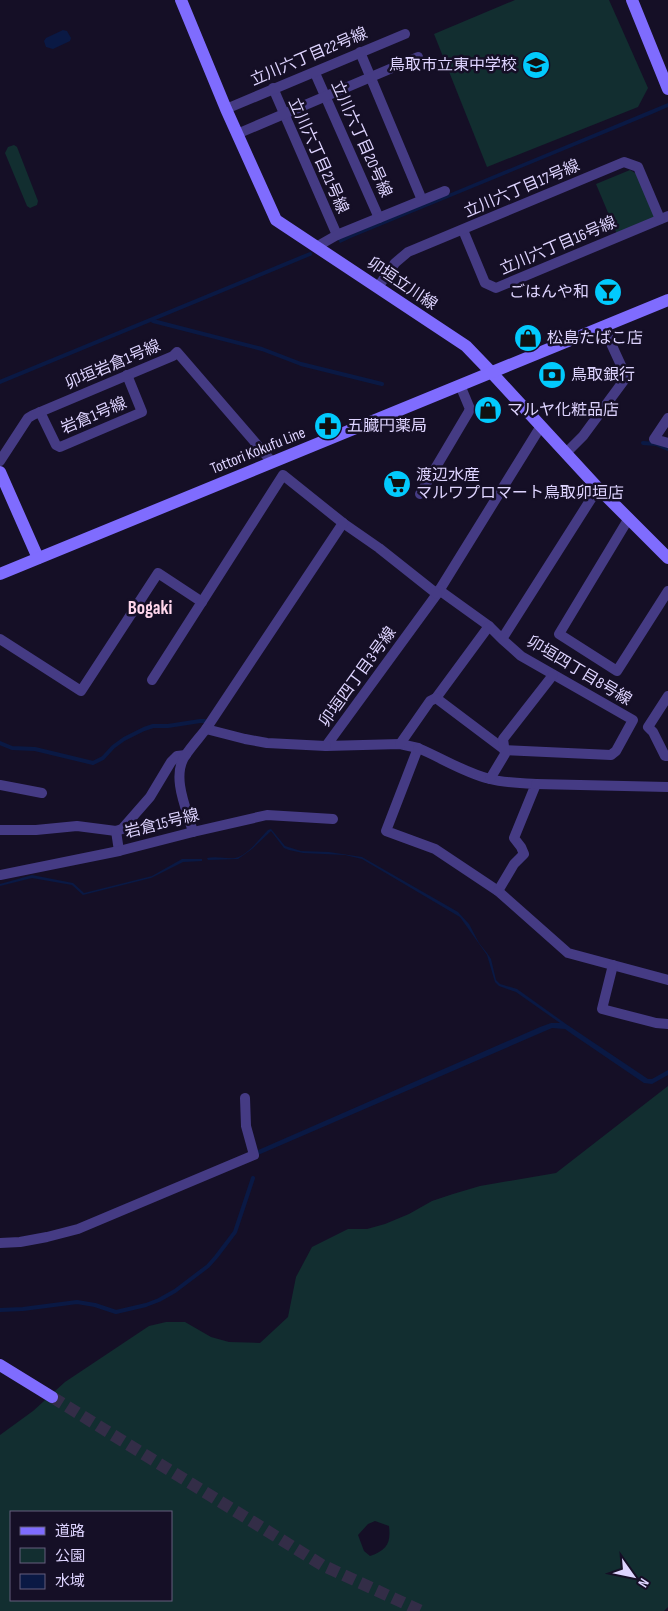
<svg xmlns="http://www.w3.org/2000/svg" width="668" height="1611" font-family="'Sofia Sans Condensed','Noto Sans JP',sans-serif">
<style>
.green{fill:#122e30;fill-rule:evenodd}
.water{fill:#0a1944}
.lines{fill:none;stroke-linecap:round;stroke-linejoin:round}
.stream{stroke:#0a1944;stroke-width:4}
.secondary-tunnel{stroke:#332d47;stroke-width:12;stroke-dasharray:12 6;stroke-linecap:butt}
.street{stroke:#453b84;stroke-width:10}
.secondary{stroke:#7f6cfe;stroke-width:12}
.labels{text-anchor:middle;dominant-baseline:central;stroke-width:5;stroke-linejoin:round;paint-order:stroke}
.street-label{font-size:16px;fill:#ded4ff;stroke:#150f26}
.poi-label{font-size:16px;fill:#ded4ff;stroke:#150f26;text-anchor:start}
.quarter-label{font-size:19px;font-weight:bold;fill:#ffd6ec;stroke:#150f26}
</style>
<rect width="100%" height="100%" fill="#150f26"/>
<!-- green -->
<g class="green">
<path d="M 515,0 L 609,0 L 648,88 L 638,107 L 487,167 L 434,34 Z"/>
<path d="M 14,145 L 17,147 L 38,201 L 37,205 L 30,208 L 27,206 L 5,153 L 8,147 Z"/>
<path d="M 630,170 L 637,174 L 656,217 L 617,234 L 596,184 Z"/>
<path d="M 668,1086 L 668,1607 L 664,1611 L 0,1611 L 0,1435 L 33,1411 L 65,1382 L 149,1326 L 166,1322 L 185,1322 L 211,1337 L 229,1342 L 260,1343 L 288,1317 L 296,1277 L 312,1247 L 348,1229 L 367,1229 L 385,1224 L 409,1214 L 432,1201 L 453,1194 L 480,1186 L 556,1173 ZM 11,1512 L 171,1512 L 171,1600 L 11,1600 ZM 375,1521 L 389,1526 C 391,1543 387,1550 370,1556 L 364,1551 L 358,1535 L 368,1524 Z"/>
</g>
<!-- water -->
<g class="water">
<path d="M 63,30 L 67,31 L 71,38 L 70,41 L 53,49 L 46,47 L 44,41 L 46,38 Z"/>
<path d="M 668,103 L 668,107 L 652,114 L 353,237 L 340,243 L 338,240 Z"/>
<path d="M 271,829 L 285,846 L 301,851 L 329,852 L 362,857 L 458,912 L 469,924 L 479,943 L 487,953 L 491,959 L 496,980 L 500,984 L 517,989 L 566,1024 L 648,1079 L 652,1079 L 668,1070 L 668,1075 L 652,1084 L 644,1083 L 572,1034 L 565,1029 L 552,1028 L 258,1155 L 256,1151 L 540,1027 L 551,1023 L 560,1023 L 516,992 L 499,986 L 495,982 L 487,955 L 460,917 L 362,859 L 345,855 L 303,853 L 289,850 L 284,848 L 271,831 L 252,849 L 238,859 L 208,860 L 207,858 C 217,856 226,859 235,858 C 248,855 259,839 268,830 Z"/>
<path d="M 182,859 L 202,859 L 202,861 L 183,862 L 151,878 L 83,895 L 72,885 L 32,878 L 0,886 L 0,884 L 32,875 L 73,883 L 84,893 L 152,876 Z"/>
</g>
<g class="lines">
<!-- stream -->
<g class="stream">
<path d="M 153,321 L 262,349 L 301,364 L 382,384"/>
<path d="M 0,382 L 310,254"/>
<path d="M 643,443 L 656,444 L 668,449"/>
<path d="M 0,743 L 12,748 L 35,749 L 93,763 L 103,758 L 113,747 L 124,739 L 144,729 L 153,726 L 168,726 L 200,721 L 205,721"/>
<path d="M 0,1310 L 23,1309 L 77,1302 L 95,1305 L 116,1312 L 146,1305 L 159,1300 L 175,1291 L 208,1266 L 216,1257 L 235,1232 L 253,1178"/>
</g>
<!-- secondary-tunnel -->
<path class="secondary-tunnel" d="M 52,1397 L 322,1565 L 421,1611"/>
<!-- street -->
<g class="street">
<path d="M 360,52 L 422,200"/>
<path d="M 315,73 L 379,218"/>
<path d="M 273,88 L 337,235"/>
<path d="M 226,109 L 405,34"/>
<path d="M 237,134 L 418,57"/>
<path d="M 463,230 L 485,283 L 496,288 L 668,216"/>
<path d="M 316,247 L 337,235 L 445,191"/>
<path d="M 378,287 L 395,263 L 408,252 L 624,162 L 638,167 L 660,219"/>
<path d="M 40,412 L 56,445 L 60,447 L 142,412 L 127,375"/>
<path d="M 668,418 L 654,439 L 668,443"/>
<path d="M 541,426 L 437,594 L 326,746 L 400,744 L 418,748 L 386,831 L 435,849 L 498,891 L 568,953 L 668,980"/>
<path d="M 566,453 L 583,436 L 625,379 L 625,374 L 603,326"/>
<path d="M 0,461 L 28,418 L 33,415 L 173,356 L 177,352 L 272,462"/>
<path d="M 420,494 L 468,413 L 470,409 L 460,385"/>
<path d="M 629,518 L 559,634 L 617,671 L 668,591"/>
<path d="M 439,590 L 489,626"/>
<path d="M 0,639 L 81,691 L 158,573 L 202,602"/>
<path d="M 502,639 L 521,656 L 633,720 L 616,751 L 611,755 L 505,750 L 436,698 L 489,626 L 502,639 L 598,488"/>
<path d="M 152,680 L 283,475 L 343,523 L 379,548 L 437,594"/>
<path d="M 668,696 L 648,727 L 653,732 L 665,756 L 668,756"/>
<path d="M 206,729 L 245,739 L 267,743 L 326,746"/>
<path d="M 400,744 L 430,701 L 436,698"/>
<path d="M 418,748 C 442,758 465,773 490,779 C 505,783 521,783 536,784 L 514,838 L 521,847 L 524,854 L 514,864 L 498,891"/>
<path d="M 490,779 L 505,754 L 503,739 L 553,675"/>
<path d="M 536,784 L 668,787"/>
<path d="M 0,785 L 42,793"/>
<path d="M 0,830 L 36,830 L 77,826 L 116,831 L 122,829 L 150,797 L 171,762 L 177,756 L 186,755"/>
<path d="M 116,831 L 119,851"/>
<path d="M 193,832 C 187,810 171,777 185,756 C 191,747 199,738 206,729 L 343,523"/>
<path d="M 0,875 L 119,851 L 193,832 L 267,815 L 333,819"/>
<path d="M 613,965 L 602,1009 L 656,1023 L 668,1024"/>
<path d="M 0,1243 L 20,1242 L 47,1237 L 78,1229 L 254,1155 L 246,1126 L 245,1098"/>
</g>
<!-- secondary -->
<g class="secondary">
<path d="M 181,0 L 226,109 L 276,220 L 466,346 L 491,372 L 598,488 L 668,558"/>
<path d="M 632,0 L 668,89"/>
<path d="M 0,472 L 38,558"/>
<path d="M 0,574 L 668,300"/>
<path d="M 0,1365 L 52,1397"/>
</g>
</g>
<!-- icons -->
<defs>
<g id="school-disc" transform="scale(1.4375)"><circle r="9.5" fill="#02cafd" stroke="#150f26"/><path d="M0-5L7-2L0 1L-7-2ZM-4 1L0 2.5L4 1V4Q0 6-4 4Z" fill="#111"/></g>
<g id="bar-disc" transform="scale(1.4375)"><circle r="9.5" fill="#02cafd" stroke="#150f26"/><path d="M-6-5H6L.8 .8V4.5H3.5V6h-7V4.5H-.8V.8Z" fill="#111"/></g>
<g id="shop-disc" transform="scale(1.4375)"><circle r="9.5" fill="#02cafd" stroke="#150f26"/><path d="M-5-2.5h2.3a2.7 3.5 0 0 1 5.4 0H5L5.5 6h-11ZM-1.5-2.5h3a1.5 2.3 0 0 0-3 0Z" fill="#111"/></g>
<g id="bank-disc" transform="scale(1.4375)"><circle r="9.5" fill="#02cafd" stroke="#150f26"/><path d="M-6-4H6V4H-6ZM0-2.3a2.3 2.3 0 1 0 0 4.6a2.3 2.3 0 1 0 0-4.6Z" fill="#111"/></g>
<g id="pharmacy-disc" transform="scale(1.4375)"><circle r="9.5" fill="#02cafd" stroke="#150f26"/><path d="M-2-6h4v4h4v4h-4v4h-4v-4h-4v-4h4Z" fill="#111"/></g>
<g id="supermarket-disc" transform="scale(1.4375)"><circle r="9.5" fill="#02cafd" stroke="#150f26"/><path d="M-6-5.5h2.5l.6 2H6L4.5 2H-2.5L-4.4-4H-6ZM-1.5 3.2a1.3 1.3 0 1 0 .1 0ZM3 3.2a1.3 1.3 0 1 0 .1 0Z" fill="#111"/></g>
</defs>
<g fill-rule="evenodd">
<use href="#school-disc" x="536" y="65"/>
<use href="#bar-disc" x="608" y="292"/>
<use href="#shop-disc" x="528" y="338"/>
<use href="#bank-disc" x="552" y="375"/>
<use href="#shop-disc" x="488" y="410"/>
<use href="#pharmacy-disc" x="328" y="426"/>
<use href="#supermarket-disc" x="397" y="484"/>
</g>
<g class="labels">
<!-- street labels -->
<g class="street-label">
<text transform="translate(309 57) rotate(-23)">立川六丁目22号線</text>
<text transform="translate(361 139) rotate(66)">立川六丁目20号線</text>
<text transform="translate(318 156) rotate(66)">立川六丁目21号線</text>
<text transform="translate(522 189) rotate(-23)">立川六丁目17号線</text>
<text transform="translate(558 246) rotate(-23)">立川六丁目16号線</text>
<text transform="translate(402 284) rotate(34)">卯垣立川線</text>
<text transform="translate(113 365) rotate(-23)">卯垣岩倉1号線</text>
<text transform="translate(94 416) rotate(-23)">岩倉1号線</text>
<text transform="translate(258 451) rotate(-22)">Tottori Kokufu Line</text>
<text transform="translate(579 671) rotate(31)">卯垣四丁目8号線</text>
<text transform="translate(358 677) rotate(-54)">卯垣四丁目3号線</text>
<text transform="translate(162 824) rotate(-14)">岩倉15号線</text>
</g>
<!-- poi labels -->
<g class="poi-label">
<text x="517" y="65" text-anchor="end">鳥取市立東中学校</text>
<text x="589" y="292" text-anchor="end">ごはんや和</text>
<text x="547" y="338">松島たばこ店</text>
<text x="571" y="375">鳥取銀行</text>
<text x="507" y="410">マルヤ化粧品店</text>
<text x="347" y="426">五臓円薬局</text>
<text x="416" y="475">渡辺水産<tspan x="416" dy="18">マルワプロマート鳥取卯垣店</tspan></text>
</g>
<!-- quarter labels -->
<g class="quarter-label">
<text x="150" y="608">Bogaki</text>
</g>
</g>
<!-- legend -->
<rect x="10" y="1511" width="162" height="90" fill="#150f26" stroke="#655e7d"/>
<rect x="20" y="1527" width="25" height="8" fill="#7f6cfe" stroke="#655e7d"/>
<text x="55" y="1536" font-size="15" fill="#ded4ff">道路</text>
<rect x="20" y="1548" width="25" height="15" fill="#122e30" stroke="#655e7d"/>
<text x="55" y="1561" font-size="15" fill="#ded4ff">公園</text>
<rect x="20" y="1574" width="25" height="15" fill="#0a1944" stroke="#655e7d"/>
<text x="55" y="1586" font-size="15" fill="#ded4ff">水域</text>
<!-- north arrow -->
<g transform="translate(633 1576) rotate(123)" stroke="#150f26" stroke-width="4" paint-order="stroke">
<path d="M0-4L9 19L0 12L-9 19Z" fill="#ded4ff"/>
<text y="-8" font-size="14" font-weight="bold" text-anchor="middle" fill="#ded4ff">N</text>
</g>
</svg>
